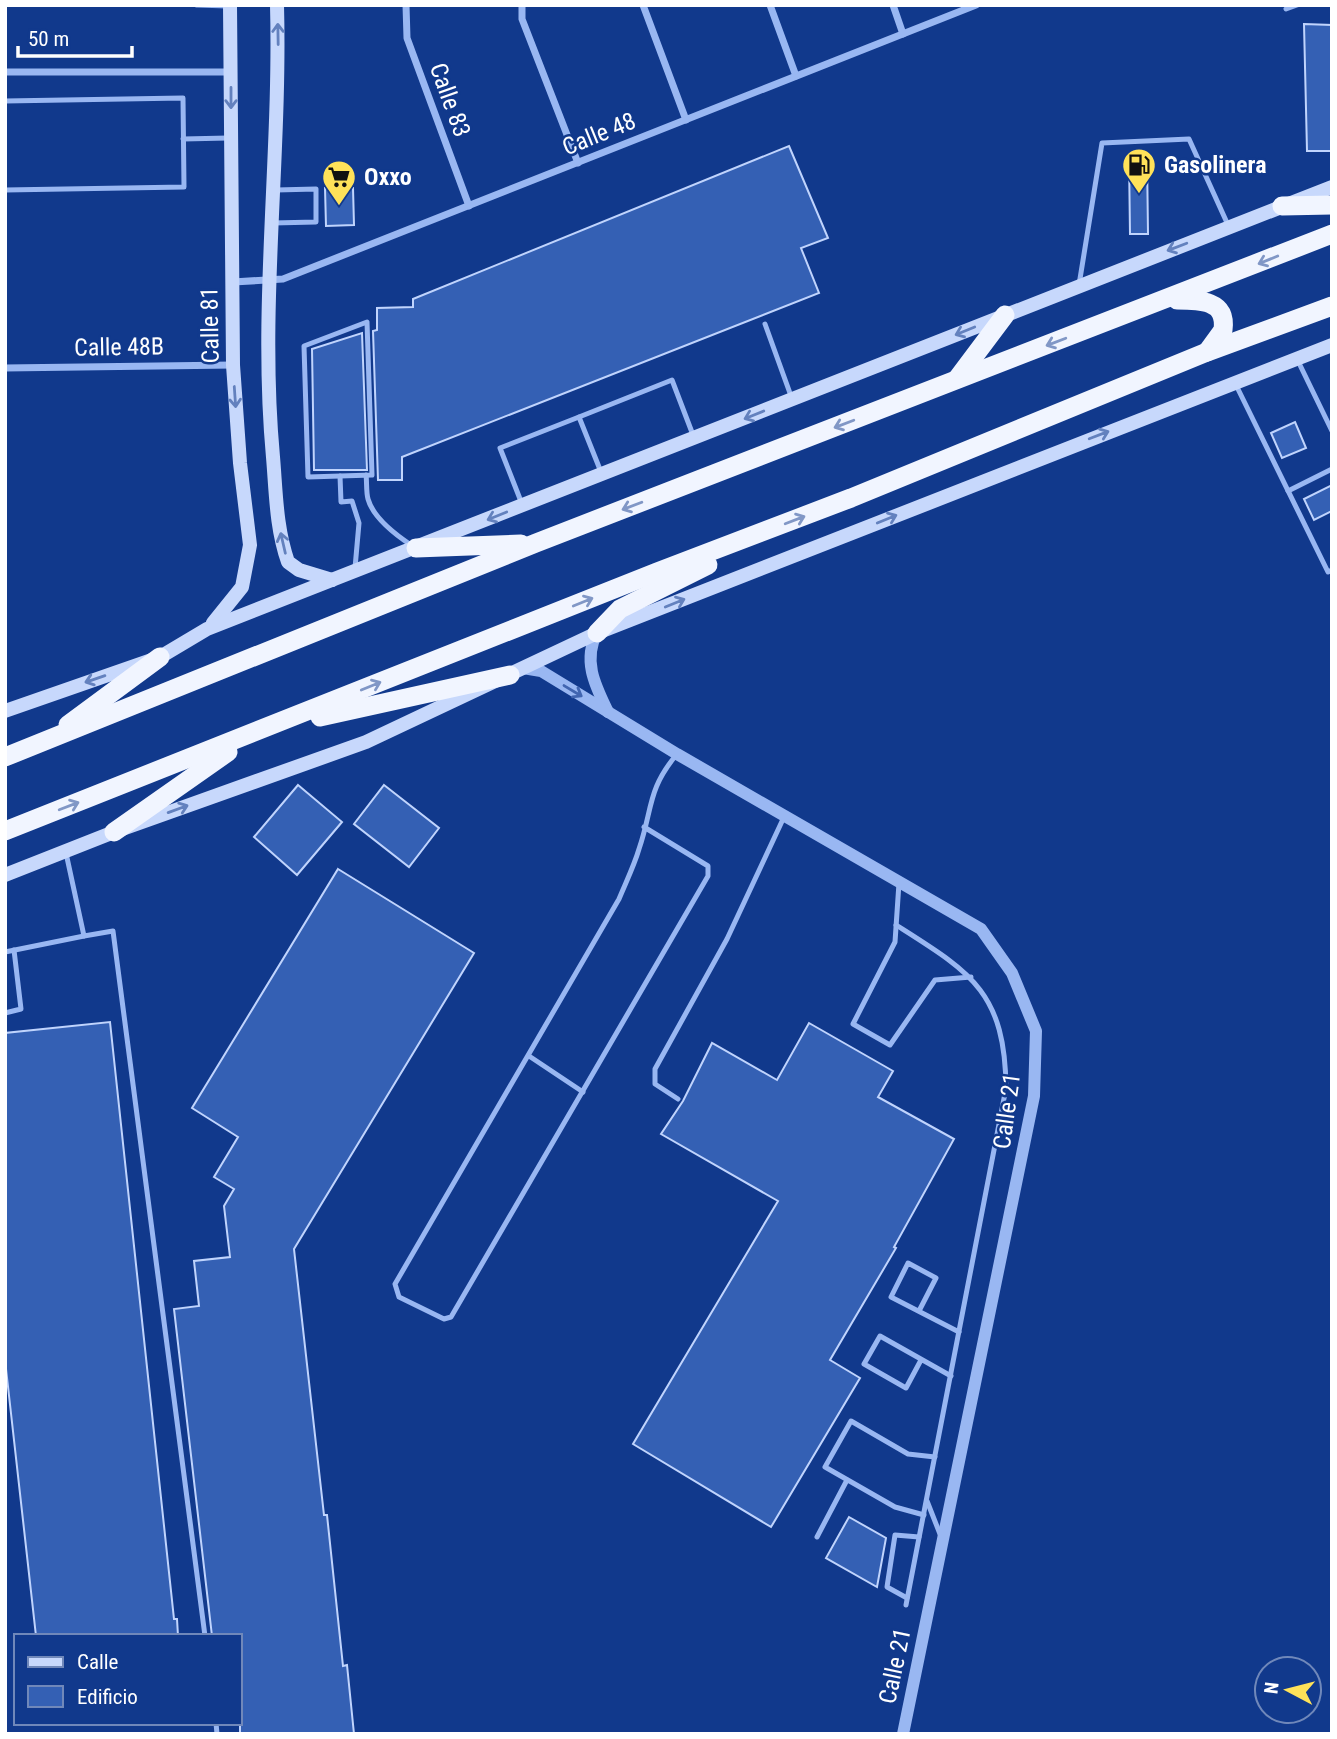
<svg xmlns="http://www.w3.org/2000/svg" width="1337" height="1739" font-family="'Roboto Condensed',sans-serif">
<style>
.building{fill:#3460b4;stroke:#c0d4fd;stroke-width:2}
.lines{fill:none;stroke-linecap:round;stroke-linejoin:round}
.service{stroke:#99b7f2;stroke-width:5}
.minor{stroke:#99b7f2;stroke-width:7}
.tertiary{stroke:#99b7f2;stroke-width:12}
.secondary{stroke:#c7d8fc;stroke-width:14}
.trunk{stroke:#f1f5ff;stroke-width:19}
.oneway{stroke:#6381be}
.oneway2{stroke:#8197c6}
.oneway3{stroke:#4165b0}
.labels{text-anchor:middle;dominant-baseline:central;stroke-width:5;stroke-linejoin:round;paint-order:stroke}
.street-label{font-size:24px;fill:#fff;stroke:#11398c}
.poi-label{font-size:24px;font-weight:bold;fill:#fff;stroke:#11398c;text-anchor:start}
</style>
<rect width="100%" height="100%" fill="#11398c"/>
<!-- building -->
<g class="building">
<path d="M 1304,24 L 1332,25 L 1332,151 L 1307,151 Z"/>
<path d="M 789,146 L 828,238 L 801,248 L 819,293 L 402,457 L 402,480 L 378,480 L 373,331 L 377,330 L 377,308 L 413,307 L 413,299 Z"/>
<path d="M 1147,156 L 1148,234 L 1130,234 L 1129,157 Z"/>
<path d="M 325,188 L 353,188 L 354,225 L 326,226 Z"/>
<path d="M 362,333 L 367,470 L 314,470 L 312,349 Z"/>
<path d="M 1295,422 L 1306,448 L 1282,458 L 1271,433 Z"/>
<path d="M 1332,485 L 1332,511 L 1314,520 L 1304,499 Z"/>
<path d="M 298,785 L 342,822 L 297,875 L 254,837 Z"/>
<path d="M 384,785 L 439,828 L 409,867 L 354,824 Z"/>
<path d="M 338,869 L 474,953 L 294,1249 L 324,1515 L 327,1515 L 343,1666 L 347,1665 L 354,1734 L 240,1734 L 240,1636 L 212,1636 L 174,1309 L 199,1306 L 194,1261 L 230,1257 L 224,1206 L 234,1189 L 214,1177 L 238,1137 L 192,1108 Z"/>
<path d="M 110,1022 L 174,1619 L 177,1619 L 178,1636 L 36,1636 L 5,1360 L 5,1033 Z"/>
<path d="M 809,1023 L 893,1071 L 878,1097 L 954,1139 L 894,1247 L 896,1248 L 830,1360 L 860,1378 L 771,1527 L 633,1444 L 778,1201 L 661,1134 L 683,1101 L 712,1043 L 777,1080 Z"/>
<path d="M 849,1517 L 886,1538 L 877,1587 L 826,1558 Z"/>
</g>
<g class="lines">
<!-- service -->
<g class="service">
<path d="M 197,5 L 228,6"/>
<path d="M 1286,9 L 1297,5"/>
<path d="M 5,101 L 183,98 L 184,187 L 5,190"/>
<path d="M 183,139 L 228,138"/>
<path d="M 273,223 L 316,222 L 316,189 L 276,190"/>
<path d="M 1079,285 L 1102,143 L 1189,139 L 1228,225"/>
<path d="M 367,322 L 372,475 L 308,477 L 304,346 Z"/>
<path d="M 765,324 L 791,396"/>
<path d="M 1298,361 L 1332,431"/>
<path d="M 1236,385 L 1328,572 L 1332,570"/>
<path d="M 579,417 L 672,380 L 693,435"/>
<path d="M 366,475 C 367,482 366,492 368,499 C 373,517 396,535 411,545"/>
<path d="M 340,476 L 341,502 L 352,501 L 359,523 L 355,568"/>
<path d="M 1288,491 L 1332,469"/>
<path d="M 522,504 L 500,448 L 579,417 L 601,472"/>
<path d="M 644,827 L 708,866 L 708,876 L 451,1317 L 444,1319 L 399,1297 L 395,1284 L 619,899 C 626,882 634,866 639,849 C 653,808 647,790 677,754"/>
<path d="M 66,853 L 84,936 L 113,931 L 205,1636"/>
<path d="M 899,883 L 895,942 L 853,1024 L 890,1045 L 935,980 L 971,977"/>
<path d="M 896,925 C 970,972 1005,991 1006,1088 L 906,1605"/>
<path d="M 5,952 L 84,936"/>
<path d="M 5,1013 L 21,1009 L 14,950"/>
<path d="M 529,1056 L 583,1092"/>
<path d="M 678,1099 L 655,1084 L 655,1069 L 727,939 L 784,817"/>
<path d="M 919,1311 L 936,1278 L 908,1263 L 891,1297 L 959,1332"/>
<path d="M 921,1360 L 906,1388 L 864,1364 L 880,1336 L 951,1376"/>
<path d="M 927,1501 L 940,1534"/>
<path d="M 924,1515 L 895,1507 L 825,1467 L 851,1421 L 908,1454 L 935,1457"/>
<path d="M 817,1537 L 847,1480"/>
<path d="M 907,1598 L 887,1587 L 895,1535 L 919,1537"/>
<path d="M 216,1723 L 217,1734"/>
</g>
<!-- minor -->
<g class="minor">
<path d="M 406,5 L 407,38 L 469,206"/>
<path d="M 522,5 L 522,19 L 578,163"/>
<path d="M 643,5 L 686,120"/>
<path d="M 770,5 L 796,76"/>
<path d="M 893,5 L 903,34"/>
<path d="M 5,72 L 230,72"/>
<path d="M 233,282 L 283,279 L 976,5"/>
<path d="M 5,368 L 233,365"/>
</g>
<!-- tertiary -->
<g class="tertiary">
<path d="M 597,633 C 582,661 596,687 608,712"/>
<path d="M 523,668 L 541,671 L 677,754 L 981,929 L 1012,973 L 1036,1031 L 1034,1096 L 903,1734"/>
</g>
<!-- secondary -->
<g class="secondary">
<path d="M 277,5 C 281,156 259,307 273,457 C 276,492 276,528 288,562 L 299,570 L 332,580"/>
<path d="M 213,623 L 242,587 L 250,545 L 240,463 L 233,365 L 230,5"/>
<path d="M 5,711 L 160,657 L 207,629 L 1332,187"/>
<path d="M 5,875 L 114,832 L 366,742 L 597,633 L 1332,345"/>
</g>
<!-- trunk -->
<g class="trunk">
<path d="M 1282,206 L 1332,205"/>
<path d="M 1177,300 C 1200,300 1227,300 1223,330 L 1207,352"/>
<path d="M 957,379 L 1005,315"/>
<path d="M 416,548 L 521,544"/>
<path d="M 597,633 L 620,609 L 708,565"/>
<path d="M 320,717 L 510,675"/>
<path d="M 68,725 L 160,657"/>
<path d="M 5,757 L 536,543 L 1332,234"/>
<path d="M 5,831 L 657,572 L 851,498 L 1207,352 L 1332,306"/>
<path d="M 114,832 L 228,752"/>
</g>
</g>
<!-- one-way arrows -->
<defs><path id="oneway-shaft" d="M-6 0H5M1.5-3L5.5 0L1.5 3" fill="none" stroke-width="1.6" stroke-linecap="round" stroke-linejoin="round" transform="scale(1.75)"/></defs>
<g class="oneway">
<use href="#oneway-shaft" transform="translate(278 34) rotate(-91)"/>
<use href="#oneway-shaft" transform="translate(231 98) rotate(90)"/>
<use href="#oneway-shaft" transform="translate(1177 247) rotate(159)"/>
<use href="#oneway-shaft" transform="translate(965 331) rotate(158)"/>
<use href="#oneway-shaft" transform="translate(235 397) rotate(86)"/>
<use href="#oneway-shaft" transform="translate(754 415) rotate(158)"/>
<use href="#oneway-shaft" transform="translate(1099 435) rotate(-21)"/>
<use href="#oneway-shaft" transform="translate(497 516) rotate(158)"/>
<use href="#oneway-shaft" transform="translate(887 519) rotate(-22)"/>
<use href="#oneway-shaft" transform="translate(283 543) rotate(-103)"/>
<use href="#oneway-shaft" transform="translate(675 603) rotate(-22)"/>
<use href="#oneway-shaft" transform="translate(95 679) rotate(161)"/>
<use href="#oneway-shaft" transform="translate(178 809) rotate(-20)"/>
</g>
<g class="oneway2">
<use href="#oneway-shaft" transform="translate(1268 260) rotate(158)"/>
<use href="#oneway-shaft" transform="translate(1056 342) rotate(159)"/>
<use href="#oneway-shaft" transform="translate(844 424) rotate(159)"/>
<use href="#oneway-shaft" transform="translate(632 506) rotate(159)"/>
<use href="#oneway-shaft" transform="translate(795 520) rotate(-21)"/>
<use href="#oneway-shaft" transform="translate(583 602) rotate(-22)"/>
<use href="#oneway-shaft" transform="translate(371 686) rotate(-22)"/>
<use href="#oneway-shaft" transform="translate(69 806) rotate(-21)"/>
</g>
<use class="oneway3" href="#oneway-shaft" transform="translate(573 691) rotate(31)"/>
<!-- icons -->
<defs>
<g id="fuel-pin" transform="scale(1.75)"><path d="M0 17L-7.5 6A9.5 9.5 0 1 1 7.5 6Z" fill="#ffe259" stroke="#11398c"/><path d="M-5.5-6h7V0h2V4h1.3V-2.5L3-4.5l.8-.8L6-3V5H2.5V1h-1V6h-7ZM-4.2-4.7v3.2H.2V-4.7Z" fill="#111"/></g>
<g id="supermarket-pin" transform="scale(1.75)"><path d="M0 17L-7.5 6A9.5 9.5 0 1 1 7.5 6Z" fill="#ffe259" stroke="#11398c"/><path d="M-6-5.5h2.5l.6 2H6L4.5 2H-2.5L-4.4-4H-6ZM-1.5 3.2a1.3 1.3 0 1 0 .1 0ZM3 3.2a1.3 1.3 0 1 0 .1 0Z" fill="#111"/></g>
</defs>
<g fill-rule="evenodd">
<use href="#fuel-pin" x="1139" y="165"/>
<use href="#supermarket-pin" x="339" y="177"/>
</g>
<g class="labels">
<!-- street labels -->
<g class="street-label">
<text transform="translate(450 100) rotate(70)">Calle 83</text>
<text transform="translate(599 134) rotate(-22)">Calle 48</text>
<text transform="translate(210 325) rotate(-91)">Calle 81</text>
<text transform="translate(119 347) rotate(-1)">Calle 48B</text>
<text transform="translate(1007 1111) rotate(-82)">Calle 21</text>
<text transform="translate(895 1666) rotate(-78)">Calle 21</text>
</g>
<!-- poi labels -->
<g class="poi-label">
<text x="1164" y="165">Gasolinera</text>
<text x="364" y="177">Oxxo</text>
</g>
</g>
<!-- border -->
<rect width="1337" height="1739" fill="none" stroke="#ffffff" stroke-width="14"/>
<!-- legend -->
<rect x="14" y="1634" width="228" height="91" fill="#11398c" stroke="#7088ba" stroke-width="2"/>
<rect x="28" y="1657" width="35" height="10" fill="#c7d8fc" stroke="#7088ba" stroke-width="2"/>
<text x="77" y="1669" font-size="21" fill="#ffffff">Calle</text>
<rect x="28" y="1686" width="35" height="21" fill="#3460b4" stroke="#7088ba" stroke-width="2"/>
<text x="77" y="1704" font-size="21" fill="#ffffff">Edificio</text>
<!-- north arrow -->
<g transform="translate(1288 1690) rotate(277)"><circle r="33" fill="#11398c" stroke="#7088ba" stroke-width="2"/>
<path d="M0-5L12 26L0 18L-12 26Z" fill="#ffe259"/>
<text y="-10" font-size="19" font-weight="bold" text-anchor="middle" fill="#ffffff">N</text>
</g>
<!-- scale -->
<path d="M18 46v10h114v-10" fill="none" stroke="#ffffff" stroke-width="3.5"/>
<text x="28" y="46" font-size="21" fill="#ffffff" stroke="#11398c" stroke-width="5" paint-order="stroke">50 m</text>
</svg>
